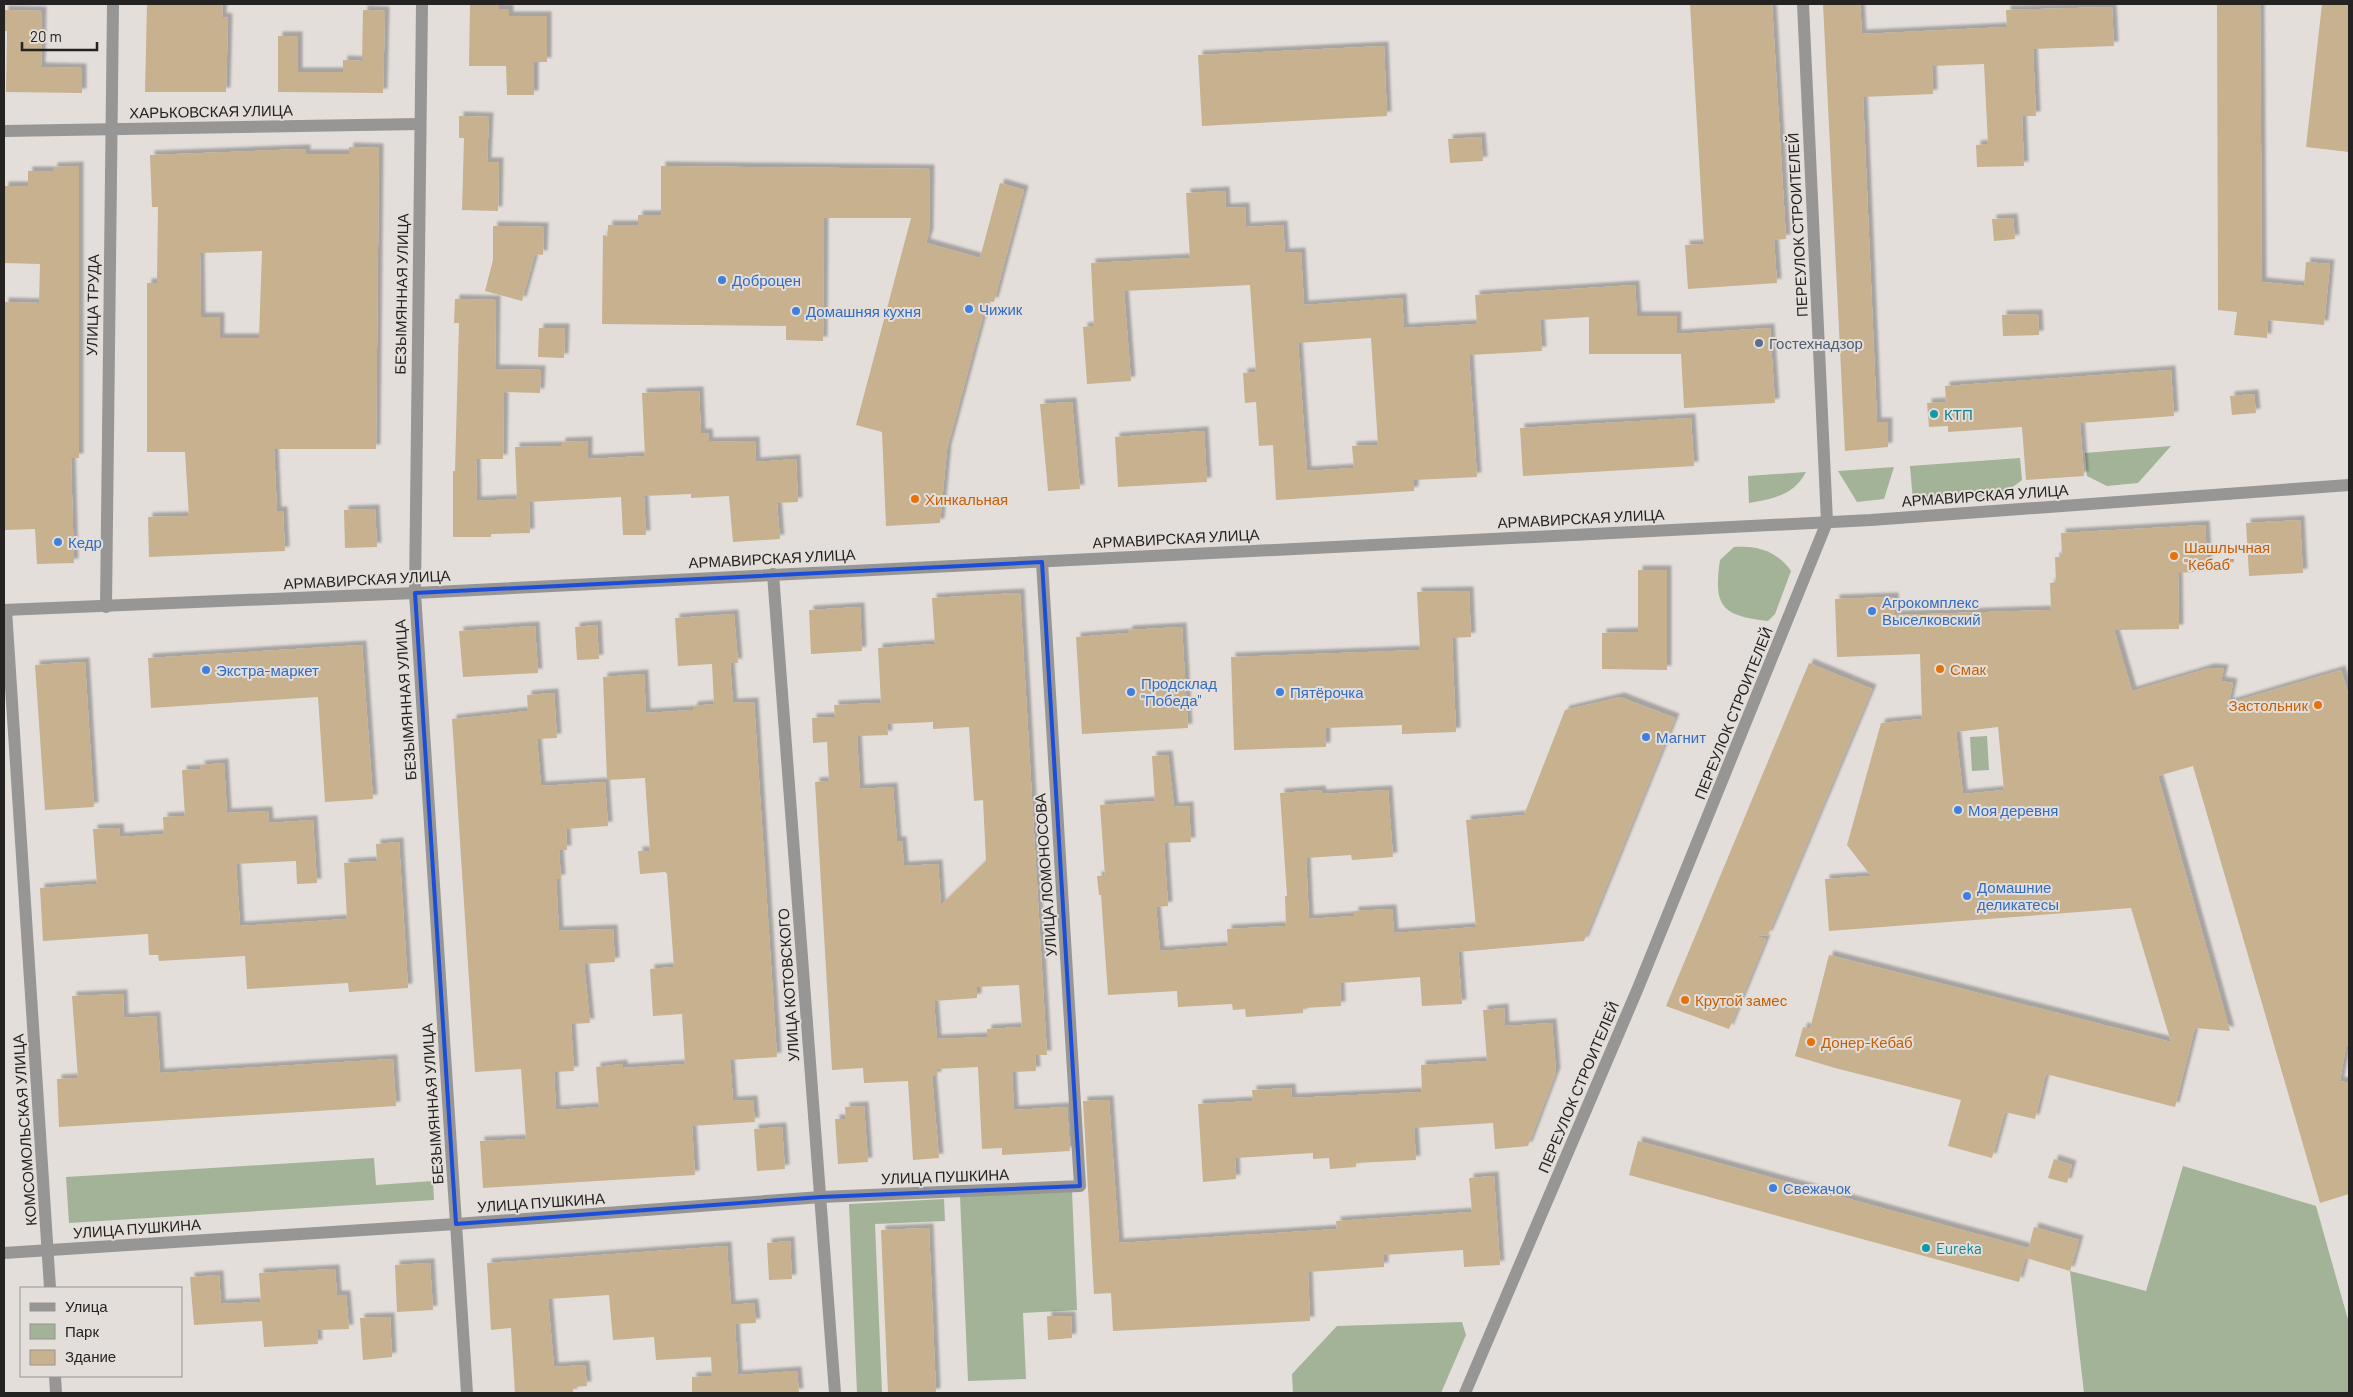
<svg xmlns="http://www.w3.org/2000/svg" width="2353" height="1397" font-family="Barlow,sans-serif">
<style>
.green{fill:#a2b397}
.building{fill:#c7b18e;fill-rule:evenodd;filter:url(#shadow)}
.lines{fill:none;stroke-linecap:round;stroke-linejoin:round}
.minor{stroke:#979694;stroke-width:12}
.tertiary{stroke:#979694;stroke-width:12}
.marked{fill:none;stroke:#1d4ed8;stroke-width:4;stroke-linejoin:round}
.shop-dot{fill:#3f7fe0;stroke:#e3deda;stroke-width:2}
.service-dot{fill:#5c6f8a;stroke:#e3deda;stroke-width:2}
.culture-dot{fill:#0f9aa8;stroke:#e3deda;stroke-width:2}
.food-dot{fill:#e8710a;stroke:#e3deda;stroke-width:2}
.labels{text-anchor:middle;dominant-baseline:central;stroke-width:4;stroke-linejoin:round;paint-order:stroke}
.street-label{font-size:15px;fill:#252322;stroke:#e3deda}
.shop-label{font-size:15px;fill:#366cbe;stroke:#e3deda;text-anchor:start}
.service-label{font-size:15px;fill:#4e5e75;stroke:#e3deda;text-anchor:start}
.culture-label{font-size:15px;fill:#0d838f;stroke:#e3deda;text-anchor:start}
.food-label{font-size:15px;fill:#c56008;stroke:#e3deda;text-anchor:start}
</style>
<defs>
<filter id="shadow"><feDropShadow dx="4.5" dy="-4.5" stdDeviation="1" flood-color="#0004"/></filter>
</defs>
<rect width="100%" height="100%" fill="#e3deda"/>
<!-- green -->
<g class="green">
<path d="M 2171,446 L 2138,483 L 2107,486 L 2087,476 L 2085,453 Z"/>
<path d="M 2020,458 L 2022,480 L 2002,495 L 1913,501 L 1910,466 Z"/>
<path d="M 1894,467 L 1884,499 L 1857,502 L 1838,471 Z"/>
<path d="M 1806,472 C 1794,495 1773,499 1749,503 L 1748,476 Z"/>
<path d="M 1734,547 C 1757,545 1777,551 1791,571 L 1775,614 L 1768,621 C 1722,616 1713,607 1720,560 Z"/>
<path d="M 1987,736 L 1989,770 L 1972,771 L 1970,737 Z"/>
<path d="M 374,1158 L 376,1185 L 433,1181 L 434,1200 L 69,1223 L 66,1177 Z"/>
<path d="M 2183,1166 L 2316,1206 L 2349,1323 L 2349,1393 L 2084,1393 L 2070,1271 L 2146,1291 Z"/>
<path d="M 1072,1191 L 1077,1310 L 1023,1313 L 1026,1379 L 968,1381 L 960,1196 Z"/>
<path d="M 944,1199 L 945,1221 L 875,1224 L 882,1393 L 857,1393 L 849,1204 Z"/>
<path d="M 1462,1322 L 1466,1335 L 1441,1393 L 1293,1393 L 1292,1374 L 1337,1326 Z"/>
</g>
<!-- building -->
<g class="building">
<path d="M 147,4 L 223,4 L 222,17 L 228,18 L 226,92 L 145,92 Z"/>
<path d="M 470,4 L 499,4 L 499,9 L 509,9 L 509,16 L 547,16 L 547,62 L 534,62 L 534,95 L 507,95 L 506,66 L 469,66 Z"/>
<path d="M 1690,4 L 1772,4 L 1786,239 L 1774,240 L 1777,283 L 1688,289 L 1685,245 L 1704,244 Z"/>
<path d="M 1823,4 L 1860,4 L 1862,34 L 2007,27 L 2006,10 L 2112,7 L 2114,46 L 2033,49 L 2036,116 L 2022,116 L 2024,166 L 1977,167 L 1976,145 L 1988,144 L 1984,64 L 1932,66 L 1933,94 L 1863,97 L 1877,422 L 1888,422 L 1888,447 L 1845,451 Z"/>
<path d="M 2217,4 L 2260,4 L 2262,282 L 2304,286 L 2306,262 L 2330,264 L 2324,325 L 2268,320 L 2267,338 L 2234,335 L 2237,312 L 2218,310 Z"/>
<path d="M 2322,4 L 2349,4 L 2349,152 L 2306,147 Z"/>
<path d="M 4,10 L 42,11 L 41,67 L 82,68 L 82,93 L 6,92 L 7,31 L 4,31 Z"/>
<path d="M 363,10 L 385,11 L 383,93 L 278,92 L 278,36 L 298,36 L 298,72 L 343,72 L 343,60 L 362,61 Z"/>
<path d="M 1384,46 L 1387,116 L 1202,126 L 1198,55 Z"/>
<path d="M 459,116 L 489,117 L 487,162 L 499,162 L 498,211 L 462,210 L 464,138 L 459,138 Z"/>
<path d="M 1481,137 L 1483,161 L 1450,163 L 1448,139 Z"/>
<path d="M 349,147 L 379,148 L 376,449 L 274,449 L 277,511 L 283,511 L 285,551 L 149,557 L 148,517 L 189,516 L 185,452 L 147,452 L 147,283 L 157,283 L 158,207 L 152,207 L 150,155 L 306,149 L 306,154 L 349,154 ZM 262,251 L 259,338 L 220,338 L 220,317 L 201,317 L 200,253 Z"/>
<path d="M 79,166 L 79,458 L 71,458 L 74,563 L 37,564 L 35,529 L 4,530 L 4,302 L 39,303 L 40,264 L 4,263 L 4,186 L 28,186 L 28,171 L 53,171 L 53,167 Z"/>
<path d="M 661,166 L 930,169 L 929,233 L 926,243 L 980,258 L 1000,183 L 1024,190 L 994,302 L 987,301 L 947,449 L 940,523 L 886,526 L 882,432 L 856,425 L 911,218 L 824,218 L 823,341 L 786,340 L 786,326 L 602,324 L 603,235 L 608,236 L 608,225 L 638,225 L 638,215 L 661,215 Z"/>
<path d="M 1225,191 L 1226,208 L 1245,207 L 1246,227 L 1283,225 L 1285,253 L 1301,252 L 1304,305 L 1402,298 L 1404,328 L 1477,324 L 1475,295 L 1635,285 L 1637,316 L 1677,316 L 1677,334 L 1770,328 L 1775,403 L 1684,408 L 1681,354 L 1589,354 L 1589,317 L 1540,320 L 1542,351 L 1469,355 L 1477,477 L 1414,480 L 1414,491 L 1276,500 L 1273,445 L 1259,446 L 1256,402 L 1245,403 L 1243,373 L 1256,372 L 1250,285 L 1124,291 L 1131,381 L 1087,384 L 1083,327 L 1094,326 L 1091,263 L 1190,258 L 1186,193 ZM 1371,338 L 1378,445 L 1352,446 L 1354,468 L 1307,471 L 1298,343 Z"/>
<path d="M 2013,218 L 2015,239 L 1994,241 L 1992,219 Z"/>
<path d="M 493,226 L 544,227 L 543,255 L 535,254 L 522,301 L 485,291 L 493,260 Z"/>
<path d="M 455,299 L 496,300 L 495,369 L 541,370 L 540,393 L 504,392 L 503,459 L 476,459 L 477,501 L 517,499 L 515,447 L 561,446 L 561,442 L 588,441 L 588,459 L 645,456 L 642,393 L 699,391 L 701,433 L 708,433 L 709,442 L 755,441 L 756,462 L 796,459 L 798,502 L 777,503 L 780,539 L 733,542 L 729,496 L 691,498 L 691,494 L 644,496 L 646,535 L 623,535 L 621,497 L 529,502 L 530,533 L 491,534 L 491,537 L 453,537 L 453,471 L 455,471 L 459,323 L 454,323 Z"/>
<path d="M 2038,314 L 2039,335 L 2003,336 L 2002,315 Z"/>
<path d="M 539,328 L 565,328 L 564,358 L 538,357 Z"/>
<path d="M 2171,370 L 2174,416 L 2080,423 L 2084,476 L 2026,480 L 2022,427 L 1948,432 L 1948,426 L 1929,427 L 1927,403 L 1946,402 L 1945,386 Z"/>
<path d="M 2254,394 L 2256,413 L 2232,415 L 2230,396 Z"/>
<path d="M 1072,402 L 1080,489 L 1048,491 L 1040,404 Z"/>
<path d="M 1691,418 L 1694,466 L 1523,476 L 1520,428 Z"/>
<path d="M 1204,431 L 1207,482 L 1118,487 L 1115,437 Z"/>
<path d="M 375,509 L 377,547 L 345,548 L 344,510 Z"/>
<path d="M 2300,520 L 2303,573 L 2249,576 L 2246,523 Z"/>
<path d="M 2205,525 L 2208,571 L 2178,573 L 2179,629 L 2114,630 L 2132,691 L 2210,668 L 2224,669 L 2221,681 L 2233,683 L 2229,703 L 2341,670 L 2349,696 L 2349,1046 L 2346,1047 L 2340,1081 L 2349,1083 L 2349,1194 L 2320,1203 L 2193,766 L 2158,776 L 2230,1031 L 2195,1028 L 2175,1107 L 2046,1074 L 2035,1119 L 2005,1112 L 1992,1158 L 1948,1146 L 1961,1100 L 1835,1068 L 1795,1056 L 1803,1027 L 1810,1029 L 1829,955 L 2171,1042 L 2131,908 L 1829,931 L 1825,879 L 1871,876 L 1847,845 L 1881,723 L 1922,719 L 1920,654 L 1837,657 L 1835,599 L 1894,597 L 1895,615 L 2051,610 L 2050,583 L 2056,582 L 2055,557 L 2062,557 L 2061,533 ZM 1998,727 L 2004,790 L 1963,794 L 1956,732 Z"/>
<path d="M 1638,570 L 1667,570 L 1667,670 L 1602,669 L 1602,633 L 1638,632 Z"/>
<path d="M 1469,591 L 1471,637 L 1452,638 L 1456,732 L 1402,734 L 1402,725 L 1326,728 L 1326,747 L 1234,750 L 1231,657 L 1420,650 L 1417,592 Z"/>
<path d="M 1020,593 L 1047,1055 L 1035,1055 L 1036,1071 L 1012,1072 L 1014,1110 L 1067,1107 L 1070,1151 L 1002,1155 L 1002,1148 L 982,1149 L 978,1067 L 937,1069 L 937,1076 L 932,1076 L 939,1158 L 913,1160 L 908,1081 L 864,1083 L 863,1068 L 832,1070 L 815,782 L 829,781 L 827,742 L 813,743 L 812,718 L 835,717 L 834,705 L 881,703 L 878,648 L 935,644 L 932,598 ZM 933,722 L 933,729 L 969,727 L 974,801 L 983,800 L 986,861 L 941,905 L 938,864 L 904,866 L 902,841 L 897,841 L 893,787 L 860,789 L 857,736 L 888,735 L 887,724 ZM 1019,985 L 1022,1027 L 987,1029 L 987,1037 L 937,1039 L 934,1001 L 977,998 L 977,987 Z"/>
<path d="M 860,607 L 862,651 L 811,654 L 809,610 Z"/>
<path d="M 734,614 L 738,663 L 730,663 L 733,703 L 754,702 L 777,1057 L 730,1060 L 733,1101 L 753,1100 L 755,1122 L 692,1126 L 695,1175 L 483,1188 L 480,1141 L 526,1139 L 521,1069 L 475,1072 L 452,719 L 528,711 L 527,695 L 554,693 L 557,738 L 537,739 L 541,786 L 605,782 L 608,826 L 566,829 L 567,850 L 559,850 L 561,879 L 556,879 L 559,931 L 613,929 L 615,962 L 584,964 L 590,1023 L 571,1024 L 574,1071 L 554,1072 L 556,1110 L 599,1107 L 596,1067 L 623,1064 L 623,1068 L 685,1064 L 682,1014 L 653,1016 L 650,969 L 674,967 L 667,874 L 665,872 L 640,874 L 638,851 L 650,851 L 645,778 L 607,780 L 603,677 L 644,674 L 646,713 L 693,710 L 693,706 L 714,704 L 712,664 L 678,666 L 675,618 Z"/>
<path d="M 597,625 L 599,659 L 577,660 L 575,627 Z"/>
<path d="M 535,626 L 538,673 L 463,677 L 459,631 Z"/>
<path d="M 1182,627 L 1188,728 L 1082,734 L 1076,637 L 1128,633 L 1128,630 Z"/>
<path d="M 362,645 L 373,799 L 325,802 L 318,697 L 151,708 L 148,658 Z"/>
<path d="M 85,662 L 94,807 L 45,810 L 35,665 Z"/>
<path d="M 1809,663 L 1872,689 L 1768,935 L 1755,936 L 1766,939 L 1729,1029 L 1666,1006 Z"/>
<path d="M 1620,697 L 1675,718 L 1584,941 L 1458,952 L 1462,1004 L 1422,1006 L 1420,977 L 1340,983 L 1341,1006 L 1303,1008 L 1303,1013 L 1246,1017 L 1245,1009 L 1233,1010 L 1232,1004 L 1178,1007 L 1177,991 L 1108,995 L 1101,895 L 1099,895 L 1097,876 L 1105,876 L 1100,805 L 1155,801 L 1152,756 L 1168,755 L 1174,807 L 1189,806 L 1191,842 L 1164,843 L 1168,906 L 1156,907 L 1160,951 L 1228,946 L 1227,929 L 1286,926 L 1285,896 L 1287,896 L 1280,793 L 1321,790 L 1322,794 L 1388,790 L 1393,857 L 1352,860 L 1351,855 L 1306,858 L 1309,919 L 1354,916 L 1354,911 L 1392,909 L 1394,933 L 1476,927 L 1466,820 L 1524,815 L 1565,710 Z"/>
<path d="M 224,763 L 227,813 L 268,811 L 269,823 L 313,820 L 317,883 L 297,884 L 296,861 L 236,864 L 240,926 L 347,919 L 344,863 L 377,861 L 376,844 L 399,842 L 408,988 L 349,992 L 348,983 L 247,989 L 245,956 L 159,961 L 158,955 L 149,955 L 148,934 L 43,941 L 40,888 L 97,884 L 93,829 L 119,828 L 120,837 L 164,834 L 163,817 L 185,816 L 182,770 L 201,769 L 200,765 Z"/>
<path d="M 123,994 L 124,1018 L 156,1016 L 160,1073 L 393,1059 L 396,1106 L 59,1127 L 57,1079 L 78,1078 L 72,996 Z"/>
<path d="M 1504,1008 L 1505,1026 L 1552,1023 L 1556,1072 L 1528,1146 L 1495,1149 L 1493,1123 L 1414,1128 L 1416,1160 L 1356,1163 L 1356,1167 L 1330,1169 L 1329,1158 L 1313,1159 L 1313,1153 L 1235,1158 L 1236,1179 L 1203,1182 L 1198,1104 L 1253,1101 L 1252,1090 L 1291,1088 L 1292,1098 L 1422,1092 L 1421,1065 L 1487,1061 L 1483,1010 Z"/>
<path d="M 1109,1100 L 1119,1243 L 1337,1229 L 1336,1221 L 1472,1212 L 1469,1178 L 1494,1176 L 1500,1265 L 1464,1267 L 1463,1250 L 1384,1255 L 1384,1267 L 1308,1272 L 1310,1321 L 1113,1331 L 1111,1293 L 1094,1294 L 1083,1101 Z"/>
<path d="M 864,1106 L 868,1162 L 838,1164 L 835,1119 L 846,1119 L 845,1107 Z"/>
<path d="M 782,1127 L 785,1169 L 757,1171 L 754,1129 Z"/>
<path d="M 1638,1141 L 2028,1248 L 2019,1282 L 1629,1175 Z"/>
<path d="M 2054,1159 L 2072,1165 L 2067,1183 L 2048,1178 Z"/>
<path d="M 2034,1227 L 2079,1240 L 2070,1271 L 2026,1258 Z"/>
<path d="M 929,1228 L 936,1393 L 888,1393 L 881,1230 Z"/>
<path d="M 790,1241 L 792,1279 L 769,1280 L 767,1243 Z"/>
<path d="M 727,1246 L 731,1305 L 754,1303 L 756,1323 L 735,1324 L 738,1375 L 797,1371 L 799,1393 L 692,1393 L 692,1377 L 712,1376 L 711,1357 L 656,1360 L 654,1337 L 613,1340 L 609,1295 L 548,1299 L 554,1367 L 585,1365 L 587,1386 L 573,1387 L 573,1393 L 515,1393 L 511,1328 L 491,1330 L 487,1263 Z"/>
<path d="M 430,1263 L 433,1310 L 397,1312 L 395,1265 Z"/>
<path d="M 335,1269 L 337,1295 L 346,1295 L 349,1329 L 317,1330 L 318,1344 L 264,1347 L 262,1321 L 194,1325 L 190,1277 L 219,1275 L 221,1304 L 261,1302 L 259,1273 Z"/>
<path d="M 1047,1316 L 1071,1316 L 1072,1338 L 1048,1340 Z"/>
<path d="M 390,1317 L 392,1357 L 363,1360 L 360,1318 Z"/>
</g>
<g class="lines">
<!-- minor -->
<g class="minor">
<path d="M 422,4 L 415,593 L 467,1393"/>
<path d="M 4,131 L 420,124"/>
<path d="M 773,574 L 835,1393"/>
<path d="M 106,607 L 113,4"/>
<path d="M 6,610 L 50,1288"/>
<path d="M 4,1253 L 456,1224 L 821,1197 L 1080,1186 L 1042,562"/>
<path d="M 55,1376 L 56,1393"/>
</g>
<!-- tertiary -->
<g class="tertiary">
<path d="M 4,610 L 415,593 L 1871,520 L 2349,485"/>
<path d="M 1465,1393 L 1638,988 L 1827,522 L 1803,4"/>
</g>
</g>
<!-- marked area -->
<path class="marked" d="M 1042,562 L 1080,1186 L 821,1197 L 456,1224 L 415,593 Z"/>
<!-- markers -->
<g class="shop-dot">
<circle cx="722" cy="280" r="5"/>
<circle cx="969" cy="309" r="5"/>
<circle cx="796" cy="311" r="5"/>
<circle cx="58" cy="542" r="5"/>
<circle cx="1872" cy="611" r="5"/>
<circle cx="206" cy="670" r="5"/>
<circle cx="1131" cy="692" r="5"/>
<circle cx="1280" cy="692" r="5"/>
<circle cx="1646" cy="737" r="5"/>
<circle cx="1958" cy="810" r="5"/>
<circle cx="1967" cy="896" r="5"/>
<circle cx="1773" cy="1188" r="5"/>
</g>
<circle class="service-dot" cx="1759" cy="343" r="5"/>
<g class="culture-dot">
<circle cx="1934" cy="414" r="5"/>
<circle cx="1926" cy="1248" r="5"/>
</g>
<g class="food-dot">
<circle cx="915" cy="499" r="5"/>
<circle cx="2174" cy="556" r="5"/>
<circle cx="1940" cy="669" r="5"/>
<circle cx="2318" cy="705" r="5"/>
<circle cx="1685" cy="1000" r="5"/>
<circle cx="1811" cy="1042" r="5"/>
</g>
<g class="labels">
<!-- street labels -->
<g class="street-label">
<text transform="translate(211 111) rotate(-1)">ХАРЬКОВСКАЯ УЛИЦА</text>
<text transform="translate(1797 225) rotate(-93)">ПЕРЕУЛОК СТРОИТЕЛЕЙ</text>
<text transform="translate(401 294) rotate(-89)">БЕЗЫМЯННАЯ УЛИЦА</text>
<text transform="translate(92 305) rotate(-89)">УЛИЦА ТРУДА</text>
<text transform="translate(1985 495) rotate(-4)">АРМАВИРСКАЯ УЛИЦА</text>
<text transform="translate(1581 518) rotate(-3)">АРМАВИРСКАЯ УЛИЦА</text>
<text transform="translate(1176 538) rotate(-3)">АРМАВИРСКАЯ УЛИЦА</text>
<text transform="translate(772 558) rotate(-3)">АРМАВИРСКАЯ УЛИЦА</text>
<text transform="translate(367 579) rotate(-3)">АРМАВИРСКАЯ УЛИЦА</text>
<text transform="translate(405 700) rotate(-94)">БЕЗЫМЯННАЯ УЛИЦА</text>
<text transform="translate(1733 713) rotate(-68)">ПЕРЕУЛОК СТРОИТЕЛЕЙ</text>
<text transform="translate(1045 875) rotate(-94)">УЛИЦА ЛОМОНОСОВА</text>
<text transform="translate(788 985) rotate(-94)">УЛИЦА КОТОВСКОГО</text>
<text transform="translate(1578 1087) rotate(-67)">ПЕРЕУЛОК СТРОИТЕЛЕЙ</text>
<text transform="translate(432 1104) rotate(-94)">БЕЗЫМЯННАЯ УЛИЦА</text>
<text transform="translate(24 1130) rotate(-94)">КОМСОМОЛЬСКАЯ УЛИЦА</text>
<text transform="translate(945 1176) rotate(-2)">УЛИЦА ПУШКИНА</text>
<text transform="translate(541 1202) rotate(-4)">УЛИЦА ПУШКИНА</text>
<text transform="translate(137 1228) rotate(-4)">УЛИЦА ПУШКИНА</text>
</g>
<!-- shop labels -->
<g class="shop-label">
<text x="732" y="280">Доброцен</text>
<text x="979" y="309">Чижик</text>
<text x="806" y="311">Домашняя кухня</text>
<text x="68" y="542">Кедр</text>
<text x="1882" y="602">Агрокомплекс<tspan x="1882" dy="17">Выселковский</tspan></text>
<text x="216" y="670">Экстра-маркет</text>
<text x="1141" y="683">Продсклад<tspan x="1141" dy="17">"Победа"</tspan></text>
<text x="1290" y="692">Пятёрочка</text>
<text x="1656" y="737">Магнит</text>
<text x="1968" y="810">Моя деревня</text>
<text x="1977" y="887">Домашние<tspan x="1977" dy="17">деликатесы</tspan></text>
<text x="1783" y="1188">Свежачок</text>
</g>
<!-- service labels -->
<g class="service-label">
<text x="1769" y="343">Гостехнадзор</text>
</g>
<!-- culture labels -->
<g class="culture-label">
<text x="1944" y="414">КТП</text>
<text x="1936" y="1248">Eureka</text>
</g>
<!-- food labels -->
<g class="food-label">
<text x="925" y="499">Хинкальная</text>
<text x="2184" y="547">Шашлычная<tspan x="2184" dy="17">"Кебаб"</tspan></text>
<text x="1950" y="669">Смак</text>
<text x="2308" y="705" text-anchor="end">Застольник</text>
<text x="1695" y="1000">Крутой замес</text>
<text x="1821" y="1042">Донер-Кебаб</text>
</g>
</g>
<!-- border -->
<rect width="2353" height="1397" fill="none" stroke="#252322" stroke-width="10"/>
<!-- legend -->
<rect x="20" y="1287" width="162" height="90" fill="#e3deda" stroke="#979390"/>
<rect x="30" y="1303" width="25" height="8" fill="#979694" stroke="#979390"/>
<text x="65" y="1312" font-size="15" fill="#252322">Улица</text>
<rect x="30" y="1324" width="25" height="15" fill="#a2b397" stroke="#979390"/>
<text x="65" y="1337" font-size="15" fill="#252322">Парк</text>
<rect x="30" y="1350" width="25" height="15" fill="#c7b18e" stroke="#979390"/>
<text x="65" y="1362" font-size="15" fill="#252322">Здание</text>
<!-- scale -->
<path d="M22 42v8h75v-8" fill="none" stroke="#252322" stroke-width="2.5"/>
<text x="30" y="42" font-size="15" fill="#252322" stroke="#e3deda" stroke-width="4" paint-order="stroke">20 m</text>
</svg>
